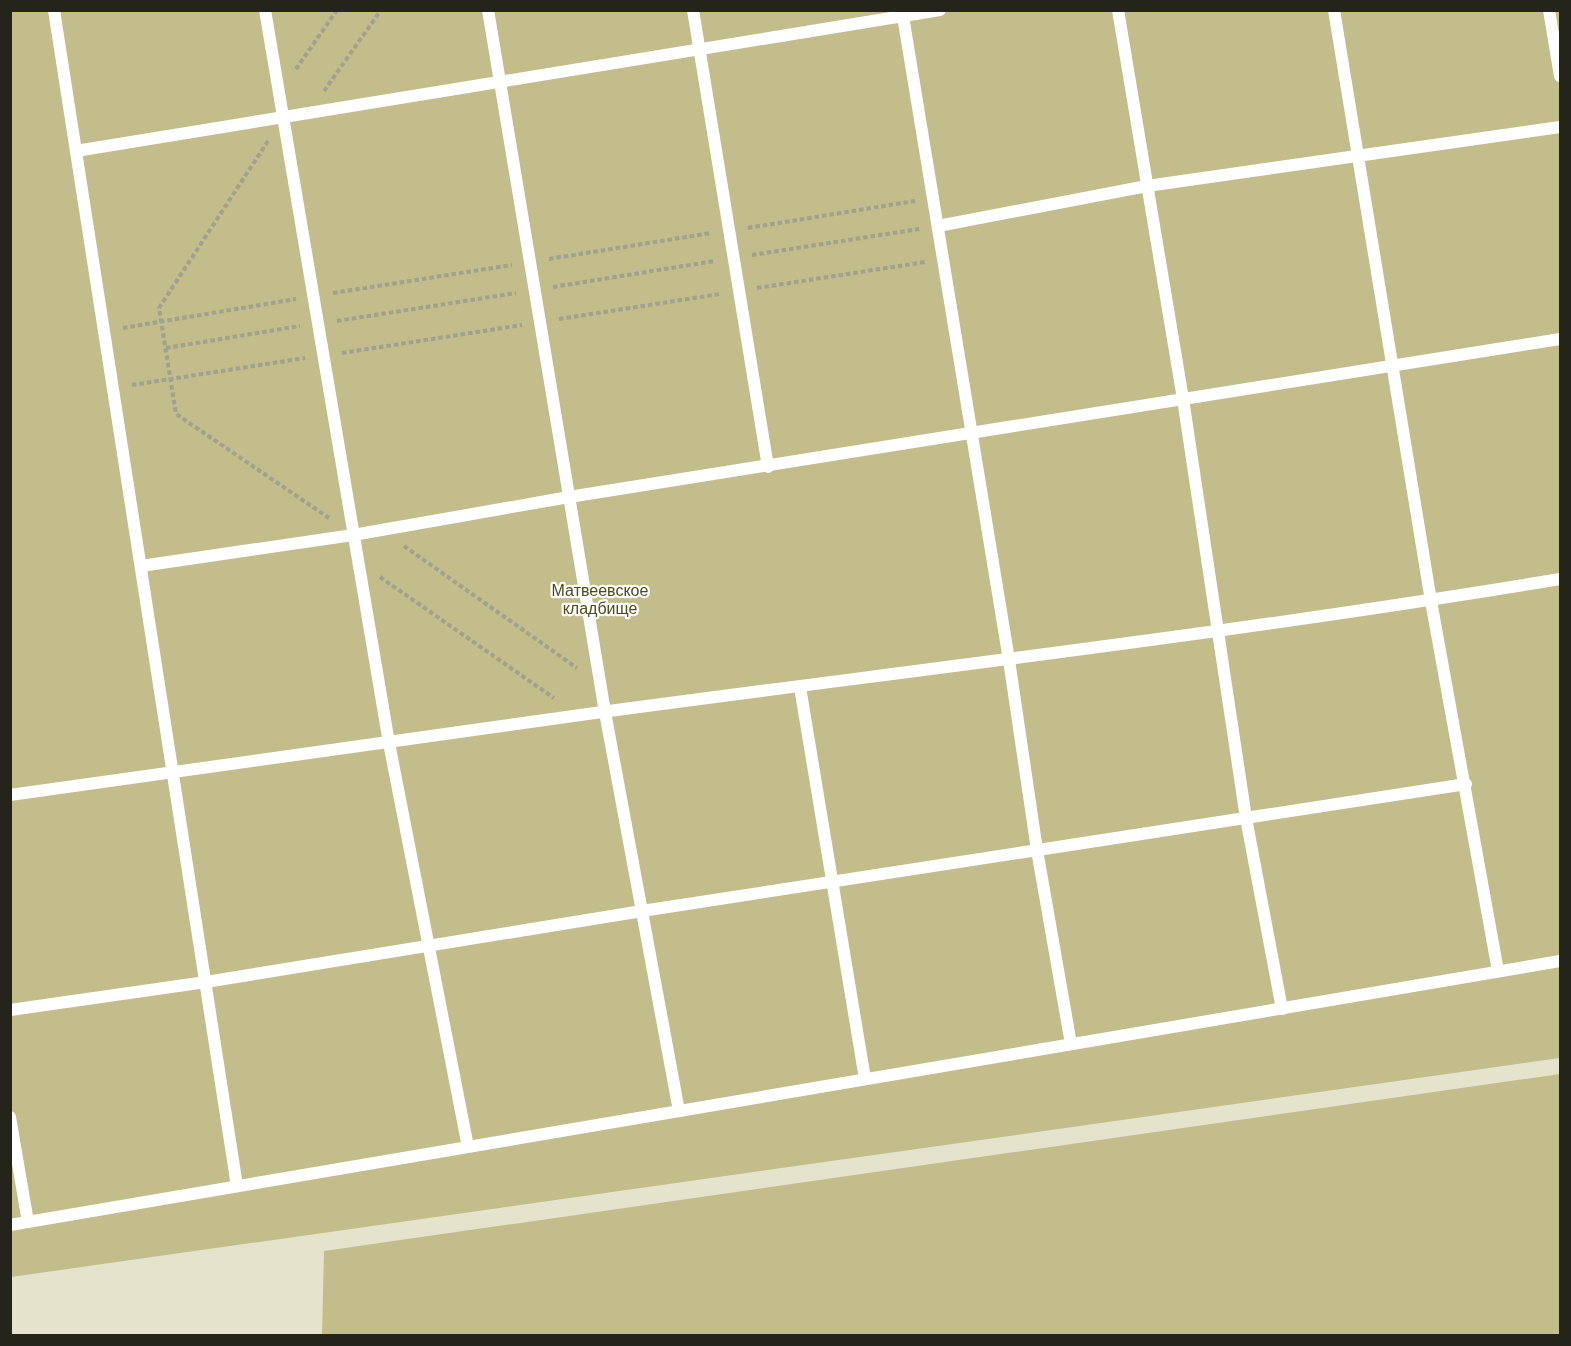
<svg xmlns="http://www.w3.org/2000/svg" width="1571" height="1346" font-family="'Work Sans',sans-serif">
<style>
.green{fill:#c2bd8b}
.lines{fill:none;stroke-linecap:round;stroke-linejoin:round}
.path{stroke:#a2a08e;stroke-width:4;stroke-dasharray:4.5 3;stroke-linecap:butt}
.lane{stroke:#fff;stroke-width:12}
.labels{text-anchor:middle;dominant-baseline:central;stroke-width:4.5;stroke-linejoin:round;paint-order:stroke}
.park-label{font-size:16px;fill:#504b1b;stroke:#fff}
</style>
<rect width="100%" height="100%" fill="#e5e3cc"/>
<!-- green -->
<g class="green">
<path d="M 10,11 L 1560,11 L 1560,1058 L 11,1277 Z"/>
<path d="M 1560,1074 L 1560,1335 L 322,1335 L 324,1251 Z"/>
</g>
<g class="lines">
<!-- path -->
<g class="path">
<path d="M 296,69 L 337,10"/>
<path d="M 324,91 L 381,10"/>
<path d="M 268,141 L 159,308 L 176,414 L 329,518"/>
<path d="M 748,228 L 915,201"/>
<path d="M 752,255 L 919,229"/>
<path d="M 549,259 L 711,233"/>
<path d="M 553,287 L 715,261"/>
<path d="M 757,288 L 925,262"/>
<path d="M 333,293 L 512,265"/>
<path d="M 559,319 L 720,294"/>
<path d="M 337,321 L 516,293"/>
<path d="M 123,328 L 296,299"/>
<path d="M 166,348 L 300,326"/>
<path d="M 342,353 L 522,325"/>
<path d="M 132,385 L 305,358"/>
<path d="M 404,546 L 577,668"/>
<path d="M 380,577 L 554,698"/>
</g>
<!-- lane -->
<g class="lane">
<path d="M 54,10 L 237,1186"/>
<path d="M 265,10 L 389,743 L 468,1147"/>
<path d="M 488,10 L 605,712 L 679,1111"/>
<path d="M 693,10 L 768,467"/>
<path d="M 902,10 L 1009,660 L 1037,850 L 1071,1044"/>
<path d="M 1118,10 L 1183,399 L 1246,818 L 1282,1009"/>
<path d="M 1334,10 L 1431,601 L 1498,971"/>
<path d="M 1549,10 L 1560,76"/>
<path d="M 76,151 L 940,10"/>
<path d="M 938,226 L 1147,186 L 1560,127"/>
<path d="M 141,566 L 353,535 L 569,497 L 1560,339"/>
<path d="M 800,687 L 865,1079"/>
<path d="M 10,795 C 208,769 405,739 602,712 C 922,669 1242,632 1560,579"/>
<path d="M 10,1010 L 206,982 L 642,911 L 1466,784"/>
<path d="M 10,1117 L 28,1222"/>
<path d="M 10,1225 L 1560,961"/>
</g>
</g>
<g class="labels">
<!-- park labels -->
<g class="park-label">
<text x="600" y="590">Матвеевское<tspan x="600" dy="18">кладбище</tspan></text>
</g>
</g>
<!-- border -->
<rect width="1571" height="1346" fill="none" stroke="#25241b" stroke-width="24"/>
</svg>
